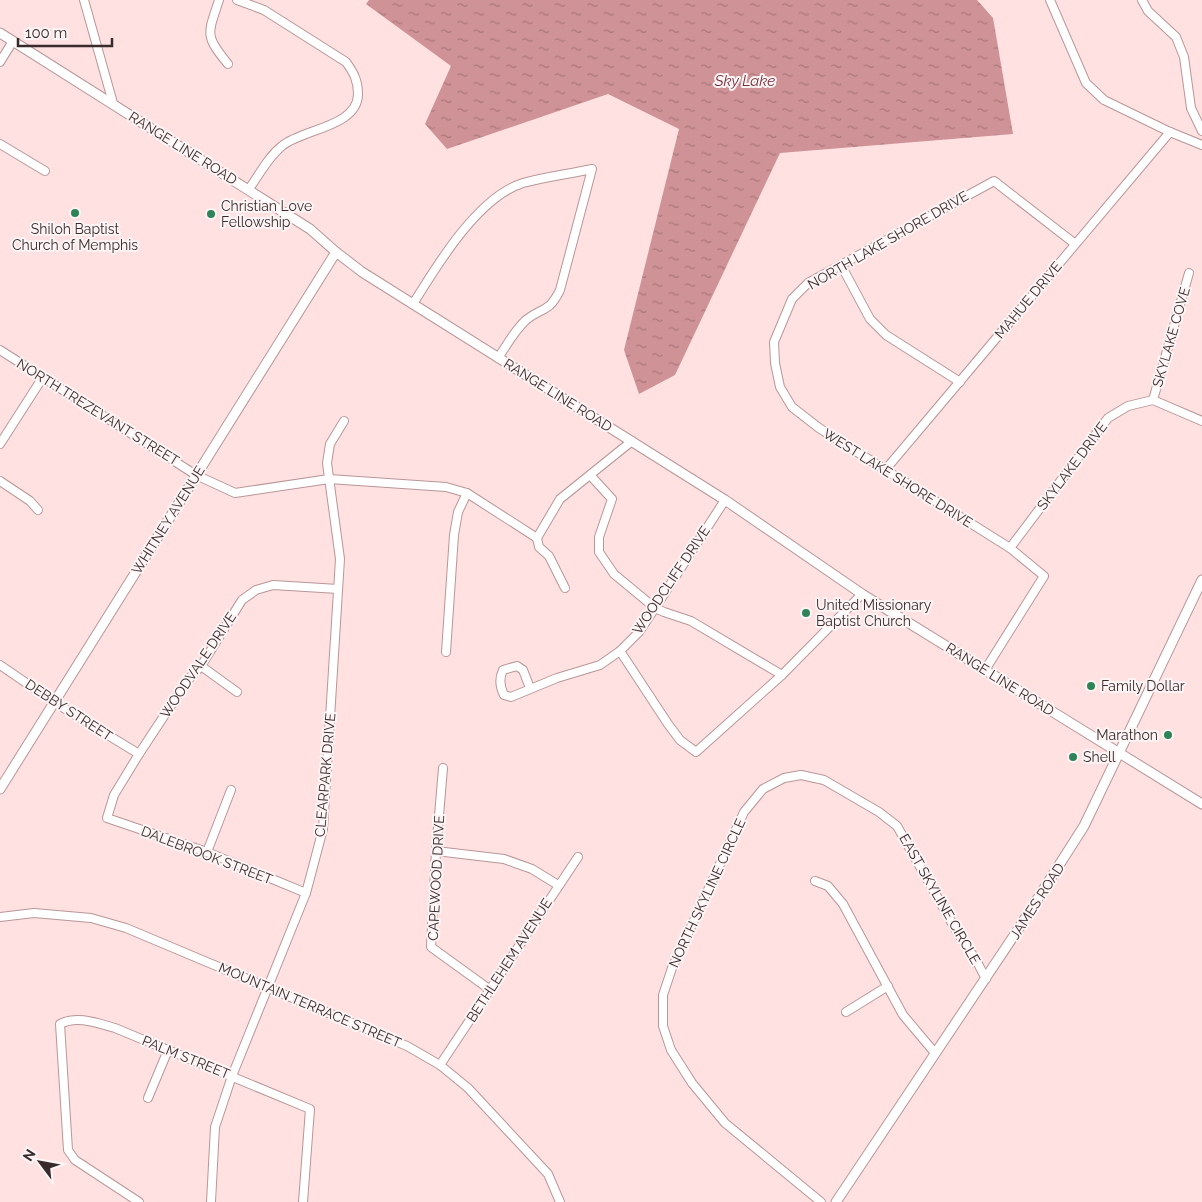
<svg xmlns="http://www.w3.org/2000/svg" width="1202" height="1202" font-family="Raleway,sans-serif">
<style>
.water{fill:url(#water-ripples)}
.lines{fill:none;stroke-linecap:round;stroke-linejoin:round}
.minor-casing{stroke:#b99698;stroke-width:10}
.major-casing{stroke:#b99698;stroke-width:11}
.minor{stroke:#fff;stroke-width:8}
.major{stroke:#fff;stroke-width:9}
.poi-dot{fill:#2e8458;stroke:#fcf4f5;stroke-width:2}
.labels{text-anchor:middle;dominant-baseline:central;stroke-width:4;stroke-linejoin:round;paint-order:stroke}
.street-label{font-size:14px;fill:#392b2c;stroke:#fcf4f5}
.poi-label{font-size:14px;fill:#392b2c;stroke:#fcf4f5;text-anchor:start}
.water-label{font-size:15px;font-style:italic;fill:#782e38;stroke:#fcf4f5}
</style>
<defs>
<pattern id="water-ripples" width="26" height="14" patternUnits="userSpaceOnUse" patternTransform="scale(1.25)"><rect width="26" height="14" fill="#cf9296"/><path d="M2 4q2-2 4 0t4 0M15 11q2-2 4 0t4 0" fill="none" stroke="#a9777b"/></pattern>
</defs>
<rect width="100%" height="100%" fill="#ffe1e2"/>
<!-- water -->
<path class="water" d="M 369,0 L 977,0 L 993,18 L 1013,134 L 780,153 L 675,375 L 639,394 L 624,350 L 679,129 L 608,94 L 447,149 L 425,124 L 451,66 L 366,4 Z"/>
<g class="lines">
<!-- minor casing -->
<g class="minor-casing">
<g id="minor">
<path d="M 84,0 L 113,103"/>
<path d="M 219,0 C 208,34 204,35 228,64"/>
<path d="M 237,0 L 264,10 L 346,62 C 354,73 358,81 358,94 C 358,127 302,129 282,146 C 268,157 259,175 249,189"/>
<path d="M 1050,0 L 1086,83 L 1104,100 L 1170,132 L 1202,145"/>
<path d="M 1142,0 L 1148,11 L 1176,37 L 1184,57 L 1191,108 L 1202,131"/>
<path d="M 0,62 L 13,41"/>
<path d="M 0,144 L 45,171"/>
<path d="M 841,265 L 870,319 L 886,335 L 960,382"/>
<path d="M 413,304 C 437,265 478,197 523,183 C 545,177 569,174 592,169 L 560,290 C 549,313 542,307 526,320 C 514,331 507,345 498,358"/>
<path d="M 0,350 L 196,475 L 235,493 L 329,479 L 446,487 L 467,493 L 537,538"/>
<path d="M 1153,400 L 1189,273"/>
<path d="M 0,444 L 43,377"/>
<path d="M 886,469 L 1170,132"/>
<path d="M 590,475 L 612,499 L 599,537 L 599,552 L 614,574 L 655,608 L 664,612 L 691,621 L 782,675"/>
<path d="M 0,481 L 30,501 L 38,510"/>
<path d="M 537,538 L 560,499 L 632,441"/>
<path d="M 537,538 L 539,547 L 549,556 L 565,588"/>
<path d="M 1010,548 L 1108,418 L 1128,406 L 1153,400 L 1202,421"/>
<path d="M 620,651 L 668,724 L 680,740 L 696,752 L 782,675 L 862,594"/>
<path d="M 446,652 L 454,535 L 458,512 L 467,493"/>
<path d="M 0,665 L 54,702 L 139,754"/>
<path d="M 201,666 L 237,692"/>
<path d="M 985,670 L 1044,576 L 1010,548 L 819,428 L 792,407 L 780,387 L 775,363 L 774,342 L 792,299 L 808,283 L 994,181 L 1074,243"/>
<path d="M 530,688 L 523,670 L 517,666 L 503,670 C 499,678 500,687 504,695 L 511,697 L 557,678 L 600,665 L 620,651 L 639,632 L 655,608 L 725,500"/>
<path d="M 443,768 L 436,851 L 431,947 L 489,989"/>
<path d="M 436,851 L 504,859 L 532,869 L 558,885"/>
<path d="M 207,852 L 231,790"/>
<path d="M 815,881 L 828,886 L 843,904 L 903,1015 L 935,1053"/>
<path d="M 306,893 L 207,852 L 107,818 L 114,795 L 139,754 L 187,681 L 201,666 L 242,600 L 256,590 L 273,585 L 338,589"/>
<path d="M 0,917 L 34,913 L 91,918 L 126,928 L 407,1046 L 440,1065 L 468,1088 L 548,1174 L 560,1202"/>
<path d="M 846,1012 L 888,986"/>
<path d="M 440,1065 L 578,857"/>
<path d="M 148,1098 L 168,1050"/>
<path d="M 139,1202 L 75,1160 L 68,1150 L 60,1024 C 77,1015 97,1023 115,1028 L 310,1109 L 303,1202"/>
<path d="M 211,1202 L 215,1127 L 232,1076 L 306,893 L 323,829 L 340,559 L 327,463 L 330,444 L 344,421"/>
<path d="M 821,1202 L 725,1123 L 692,1083 L 671,1050 L 663,1026 L 663,995 L 672,968 L 744,812 L 763,789 L 784,778 L 801,775 L 824,780 L 879,812 L 897,826 L 957,932 L 976,960 L 986,979"/>
</g>
</g>
<!-- major casing -->
<g class="major-casing">
<g id="major">
<path d="M 0,33 L 310,229 L 336,252 L 362,272 L 725,500 L 862,594 L 1202,804"/>
<path d="M 0,789 L 336,252"/>
<path d="M 836,1202 L 1017,931 L 1084,826 L 1202,580"/>
</g>
</g>
<!-- minor -->
<use href="#minor" class="minor"/>
<!-- major -->
<use href="#major" class="major"/>
</g>
<!-- markers -->
<g class="poi-dot">
<circle cx="75" cy="213" r="5"/>
<circle cx="211" cy="214" r="5"/>
<circle cx="806" cy="613" r="5"/>
<circle cx="1091" cy="686" r="5"/>
<circle cx="1168" cy="735" r="5"/>
<circle cx="1073" cy="757" r="5"/>
</g>
<g class="labels">
<!-- street labels -->
<g class="street-label">
<text transform="translate(183 148) rotate(32)">RANGE LINE ROAD</text>
<text transform="translate(888 240) rotate(-30)">NORTH LAKE SHORE DRIVE</text>
<text transform="translate(1028 300) rotate(-50)">MAHUE DRIVE</text>
<text transform="translate(1171 337) rotate(-74)">SKYLAKE COVE</text>
<text transform="translate(558 395) rotate(32)">RANGE LINE ROAD</text>
<text transform="translate(98 412) rotate(32)">NORTH TREZEVANT STREET</text>
<text transform="translate(1072 466) rotate(-53)">SKYLAKE DRIVE</text>
<text transform="translate(898 478) rotate(32)">WEST LAKE SHORE DRIVE</text>
<text transform="translate(168 520) rotate(-58)">WHITNEY AVENUE</text>
<text transform="translate(671 580) rotate(-56)">WOODCLIFF DRIVE</text>
<text transform="translate(198 665) rotate(-56)">WOODVALE DRIVE</text>
<text transform="translate(1000 679) rotate(32)">RANGE LINE ROAD</text>
<text transform="translate(69 710) rotate(33)">DEBBY STREET</text>
<text transform="translate(325 775) rotate(-85)">CLEARPARK DRIVE</text>
<text transform="translate(207 855) rotate(21)">DALEBROOK STREET</text>
<text transform="translate(436 878) rotate(-87)">CAPEWOOD DRIVE</text>
<text transform="translate(707 893) rotate(-65)">NORTH SKYLINE CIRCLE</text>
<text transform="translate(940 899) rotate(60)">EAST SKYLINE CIRCLE</text>
<text transform="translate(1037 901) rotate(-57)">JAMES ROAD</text>
<text transform="translate(509 960) rotate(-57)">BETHLEHEM AVENUE</text>
<text transform="translate(310 1005) rotate(23)">MOUNTAIN TERRACE STREET</text>
<text transform="translate(186 1057) rotate(22)">PALM STREET</text>
</g>
<!-- poi labels -->
<g class="poi-label">
<text x="221" y="206">Christian Love<tspan x="221" dy="16">Fellowship</tspan></text>
<text x="75" y="229" text-anchor="middle">Shiloh Baptist<tspan x="75" dy="16">Church of Memphis</tspan></text>
<text x="816" y="605">United Missionary<tspan x="816" dy="16">Baptist Church</tspan></text>
<text x="1101" y="686">Family Dollar</text>
<text x="1158" y="735" text-anchor="end">Marathon</text>
<text x="1083" y="757">Shell</text>
</g>
<!-- water labels -->
<g class="water-label">
<text x="745" y="81">Sky Lake</text>
</g>
</g>
<!-- north arrow -->
<g transform="translate(40 1162) rotate(302)" stroke="#fcf4f5" stroke-width="4" paint-order="stroke">
<path d="M0-4L9 19L0 12L-9 19Z" fill="#392b2c"/>
<text y="-8" font-size="14" font-weight="bold" text-anchor="middle" fill="#392b2c">N</text>
</g>
<!-- scale -->
<path d="M18 38v8h94v-8" fill="none" stroke="#392b2c" stroke-width="2.5"/>
<text x="25" y="38" font-size="15" fill="#392b2c" stroke="#fcf4f5" stroke-width="4" paint-order="stroke">100 m</text>
</svg>
